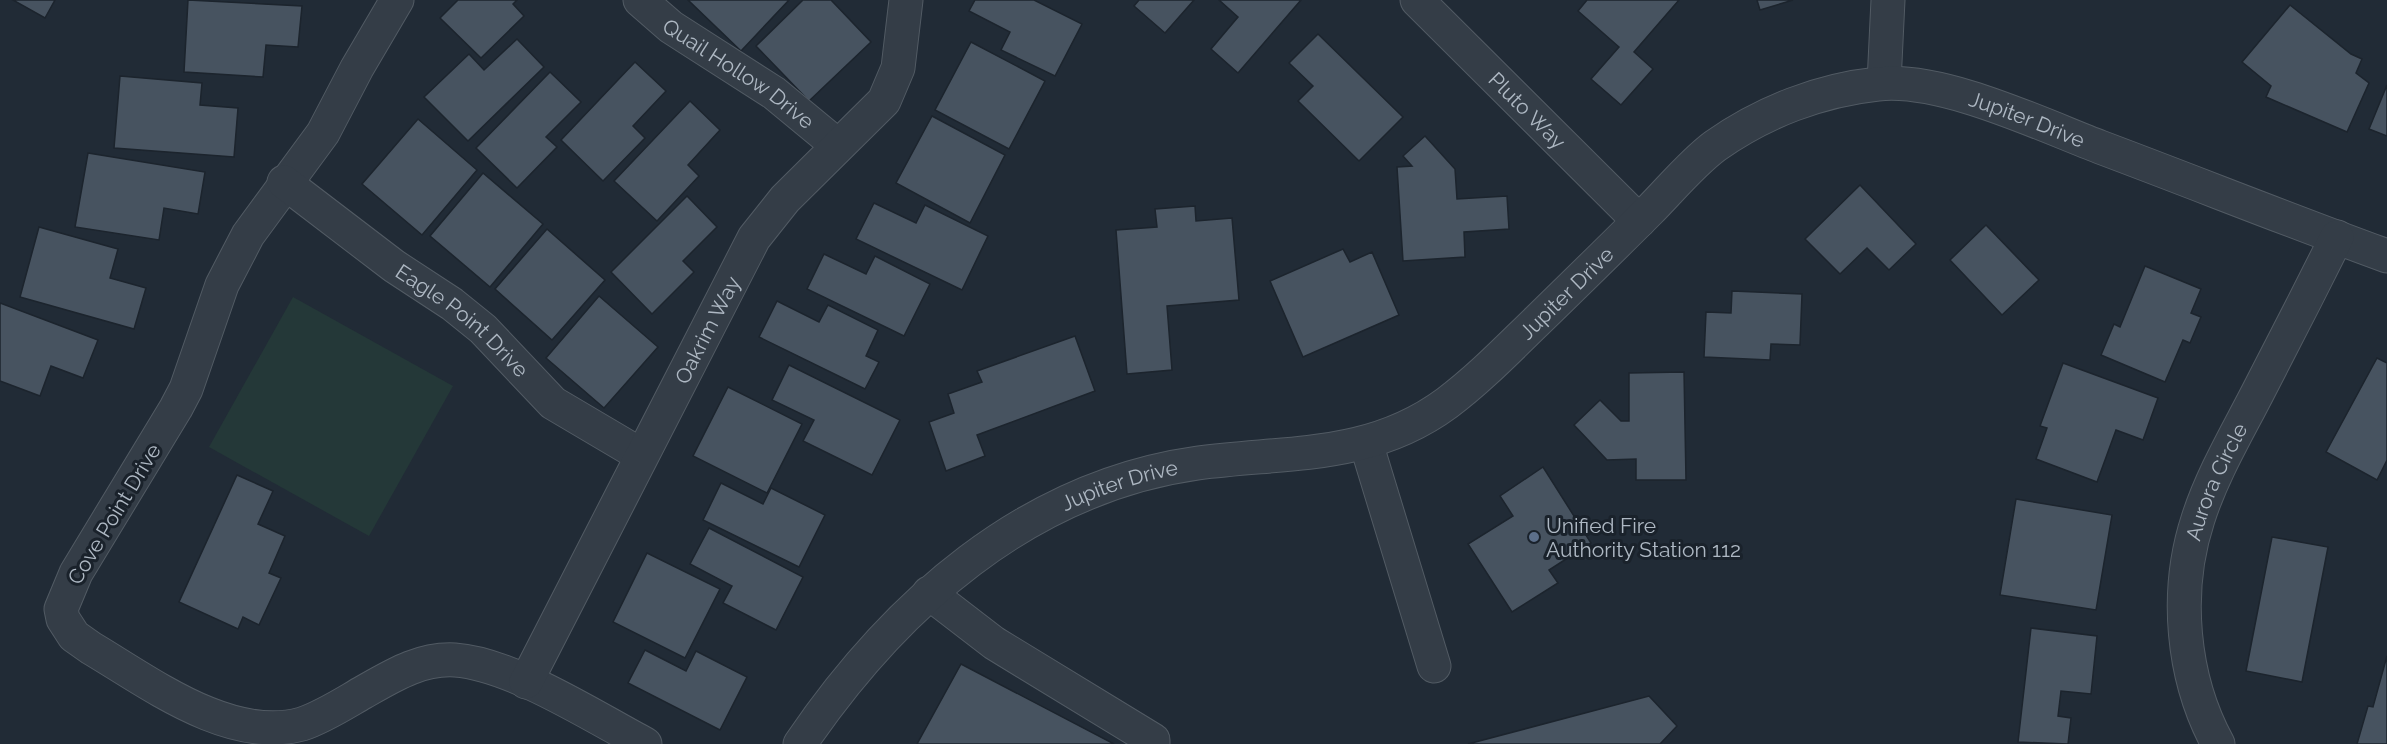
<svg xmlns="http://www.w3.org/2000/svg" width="2387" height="744" font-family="Raleway,sans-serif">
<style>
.green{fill:#243838}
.building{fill:#475360;stroke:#1c242d;stroke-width:1.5}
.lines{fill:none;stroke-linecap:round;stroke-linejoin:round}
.minor-casing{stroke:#525b64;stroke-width:35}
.minor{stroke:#343d47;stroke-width:33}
.service-dot{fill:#5c6f8a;stroke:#1a222b;stroke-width:2}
.labels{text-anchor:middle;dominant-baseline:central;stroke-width:6;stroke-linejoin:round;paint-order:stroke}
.street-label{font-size:21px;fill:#aeb8c3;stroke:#1a222b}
.poi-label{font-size:21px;fill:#aeb8c3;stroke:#1a222b;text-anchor:start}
</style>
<rect width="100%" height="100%" fill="#212b36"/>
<!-- green -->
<path class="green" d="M 293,297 L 453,386 L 369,536 L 209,447 Z"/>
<!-- building -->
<g class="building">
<path d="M 13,0 L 55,0 L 45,18 Z"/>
<path d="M 188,0 L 302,6 L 298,47 L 266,45 L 263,77 L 184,72 Z"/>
<path d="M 458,0 L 517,0 L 513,4 L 524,16 L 481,58 L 440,18 Z"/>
<path d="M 688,0 L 789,0 L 741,51 Z"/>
<path d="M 803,0 L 831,0 L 871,42 L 809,101 L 756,46 Z"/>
<path d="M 975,0 L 1034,0 L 1082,24 L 1055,76 L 1001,50 L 1010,32 L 969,11 Z"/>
<path d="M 1139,0 L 1194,0 L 1165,33 L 1134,6 Z"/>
<path d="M 1219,0 L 1301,0 L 1238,73 L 1211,49 L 1238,17 Z"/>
<path d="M 1587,0 L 1679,0 L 1634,52 L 1653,69 L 1621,105 L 1591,79 L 1619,47 L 1578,11 Z"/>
<path d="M 1757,0 L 1793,0 L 1760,10 Z"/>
<path d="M 2290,5 L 2351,54 L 2362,59 L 2356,73 L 2369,83 L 2347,132 L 2266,97 L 2271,86 L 2242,62 Z"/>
<path d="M 1318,34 L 1403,117 L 1359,161 L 1298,101 L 1313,86 L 1289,63 Z"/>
<path d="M 517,39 L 544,67 L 468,141 L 424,97 L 469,54 L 484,70 Z"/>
<path d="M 971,42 L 1045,81 L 1009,149 L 935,110 Z"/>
<path d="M 635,62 L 666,91 L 633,126 L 645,138 L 603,181 L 561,140 Z"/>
<path d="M 550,72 L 581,102 L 546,137 L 557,147 L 517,188 L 476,148 Z"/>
<path d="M 120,76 L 202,83 L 200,105 L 238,108 L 234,157 L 114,148 Z"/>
<path d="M 2387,85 L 2387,136 L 2369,129 Z"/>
<path d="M 690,101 L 720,130 L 688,165 L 699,176 L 657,221 L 614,181 Z"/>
<path d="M 932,116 L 1005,155 L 970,223 L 896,183 Z"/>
<path d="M 418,119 L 477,170 L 422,235 L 362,184 Z"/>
<path d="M 1425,136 L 1455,169 L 1457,199 L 1507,196 L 1509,229 L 1464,232 L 1465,257 L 1403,261 L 1397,167 L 1412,166 L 1403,156 Z"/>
<path d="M 88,153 L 205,172 L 198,214 L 164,208 L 159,240 L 75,227 Z"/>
<path d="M 483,173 L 543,224 L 490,287 L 430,236 Z"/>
<path d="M 1860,185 L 1916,244 L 1889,270 L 1867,248 L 1840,274 L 1805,239 Z"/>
<path d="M 687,196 L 717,227 L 683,261 L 694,272 L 652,314 L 611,272 Z"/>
<path d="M 874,203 L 916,223 L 925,205 L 988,236 L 962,290 L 856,239 Z"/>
<path d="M 1195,206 L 1196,221 L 1232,218 L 1239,300 L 1167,306 L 1172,370 L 1127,374 L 1116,230 L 1157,227 L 1155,209 Z"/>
<path d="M 1986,225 L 2039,280 L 2002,315 L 1950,260 Z"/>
<path d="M 39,227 L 118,249 L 110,278 L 146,288 L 134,329 L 20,297 Z"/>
<path d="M 547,229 L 605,280 L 552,340 L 495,289 Z"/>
<path d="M 1343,249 L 1350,262 L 1372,252 L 1399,315 L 1303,357 L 1270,281 Z"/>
<path d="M 824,254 L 866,274 L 875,256 L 930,284 L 904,336 L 807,289 Z"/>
<path d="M 2145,266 L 2201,289 L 2191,313 L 2201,317 L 2190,343 L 2183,340 L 2165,382 L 2101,355 L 2114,324 L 2120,327 Z"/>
<path d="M 1732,291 L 1802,294 L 1800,345 L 1771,344 L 1770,360 L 1704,357 L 1706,312 L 1731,313 Z"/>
<path d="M 599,296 L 658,347 L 604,408 L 546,358 Z"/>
<path d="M 777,301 L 819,322 L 828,305 L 878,330 L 866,356 L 879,362 L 865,389 L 759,337 Z"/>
<path d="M 0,303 L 98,340 L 83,378 L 51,366 L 40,396 L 0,381 Z"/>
<path d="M 1075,336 L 1095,391 L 977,435 L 985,456 L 946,471 L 929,422 L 954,413 L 948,394 L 982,382 L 977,371 Z"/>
<path d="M 2377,358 L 2387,363 L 2387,460 L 2377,480 L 2326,452 Z"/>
<path d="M 2063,363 L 2158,398 L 2143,440 L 2116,430 L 2097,482 L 2036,459 L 2047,428 L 2040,426 Z"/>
<path d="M 789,365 L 900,420 L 872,475 L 803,441 L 814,420 L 772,400 Z"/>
<path d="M 1684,372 L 1686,480 L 1636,480 L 1636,459 L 1607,460 L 1574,425 L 1600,400 L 1621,421 L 1629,421 L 1629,373 Z"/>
<path d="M 728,387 L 802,424 L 767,493 L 693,456 Z"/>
<path d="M 1543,467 L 1591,543 L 1549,570 L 1558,583 L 1512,612 L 1468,544 L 1513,516 L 1500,496 Z"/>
<path d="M 237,475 L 273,491 L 258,524 L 285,536 L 269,573 L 281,578 L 259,625 L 243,617 L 238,629 L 179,602 Z"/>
<path d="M 721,483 L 763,504 L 771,488 L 825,515 L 799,567 L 703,520 Z"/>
<path d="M 2016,499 L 2112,515 L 2096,610 L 2000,595 Z"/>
<path d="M 709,528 L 803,577 L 776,630 L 723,603 L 732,586 L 690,564 Z"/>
<path d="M 2272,537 L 2328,547 L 2302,682 L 2246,671 Z"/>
<path d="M 647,553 L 720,589 L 685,658 L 613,622 Z"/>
<path d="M 2031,628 L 2097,636 L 2091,694 L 2061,691 L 2058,716 L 2071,718 L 2068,744 L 2018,742 Z"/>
<path d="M 645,650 L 686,671 L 696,651 L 747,677 L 720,730 L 628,683 Z"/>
<path d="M 2387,656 L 2387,744 L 2357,744 L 2368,706 L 2373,707 Z"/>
<path d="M 961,664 L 1114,744 L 917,744 Z"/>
<path d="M 1649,696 L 1677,726 L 1660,744 L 1468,744 Z"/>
</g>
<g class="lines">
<!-- minor casing -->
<g class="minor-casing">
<g id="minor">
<path d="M 397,0 L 357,68 L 323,133 L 248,235 L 222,285 L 186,389 L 176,408 L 76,573 L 61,609 L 63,619 L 74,636 L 91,648 C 150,683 230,744 302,724 C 323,717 343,704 362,693 C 392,676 420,658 455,660 C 512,664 594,717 645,744"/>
<path id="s1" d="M 640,0 L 671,27 L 774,93 L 837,145"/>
<path id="s2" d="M 1417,0 L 1639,221"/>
<path d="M 1884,83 L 1888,0"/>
<path id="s3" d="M 284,182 L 394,266 L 452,304 L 483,329 L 553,403 L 641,455"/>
<path d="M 1366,443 L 1434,666"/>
<path d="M 929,593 L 994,643 L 1153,740 L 1153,744"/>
<path id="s4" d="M 526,682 L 754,238 L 785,199 L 884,101 L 898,68 L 906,0"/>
<path id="s5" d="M 800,744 C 894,606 1026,487 1198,463 C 1287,451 1370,460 1447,403 C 1479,379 1507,350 1536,322 C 1574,285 1612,248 1649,211 C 1670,190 1691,164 1715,146 C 1763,112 1820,90 1878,84 C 1942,77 2040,124 2100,147 C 2196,183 2291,221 2387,256"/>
<path id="s6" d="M 2218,744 C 2182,678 2174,592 2198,519 C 2212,475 2237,433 2258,392 C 2285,340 2311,289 2337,237"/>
</g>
</g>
<!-- minor -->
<use href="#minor" class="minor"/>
</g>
<!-- markers -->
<circle class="service-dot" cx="1534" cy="537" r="6"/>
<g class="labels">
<!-- street labels -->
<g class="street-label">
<text stroke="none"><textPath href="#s1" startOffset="123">Quail Hollow Drive</textPath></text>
<text stroke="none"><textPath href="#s2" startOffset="156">Pluto Way</textPath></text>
<text stroke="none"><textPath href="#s5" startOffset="1464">Jupiter Drive</textPath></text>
<text stroke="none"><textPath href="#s5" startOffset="924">Jupiter Drive</textPath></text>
<text stroke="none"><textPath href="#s3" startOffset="226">Eagle Point Drive</textPath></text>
<text stroke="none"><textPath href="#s4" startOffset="396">Oakrim Way</textPath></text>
<text stroke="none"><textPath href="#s6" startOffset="273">Aurora Circle</textPath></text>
<text stroke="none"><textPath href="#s5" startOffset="420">Jupiter Drive</textPath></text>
<text transform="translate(114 514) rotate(-59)">Cove Point Drive</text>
</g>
<!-- poi labels -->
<g class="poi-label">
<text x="1546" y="525">Unified Fire<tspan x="1546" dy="24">Authority Station 112</tspan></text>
</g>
</g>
</svg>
